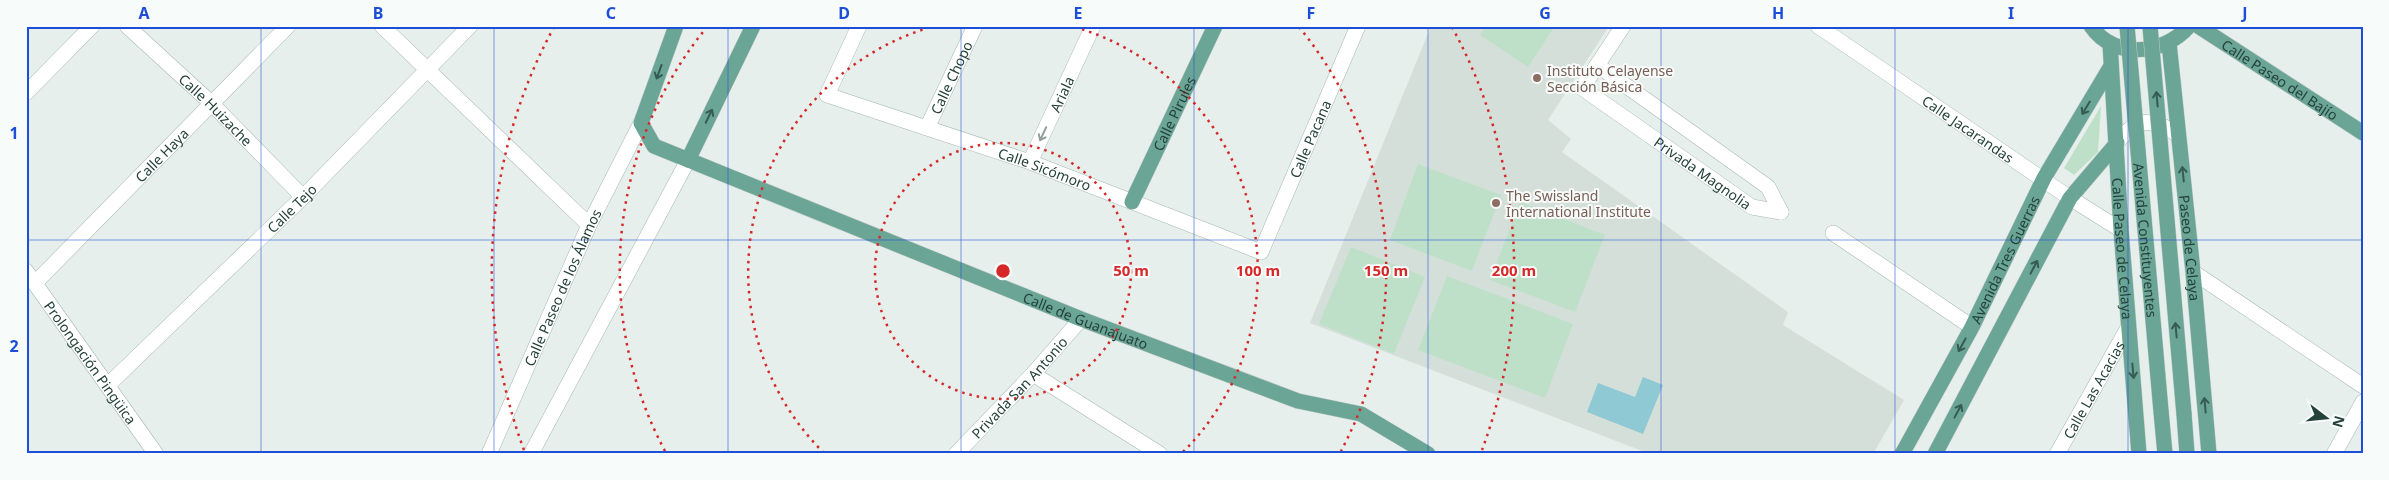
<svg xmlns="http://www.w3.org/2000/svg" width="2389" height="480" font-family="'Noto Sans',sans-serif">
<style>
.built{fill:#d4dfda}
.green{fill:#bfe0c8}
.water{fill:#8ec9d4}
.lines{fill:none;stroke-linecap:round;stroke-linejoin:round}
.minor-casing{stroke:#a8b8b2;stroke-width:16}
.major-casing{stroke:#c2cac8;stroke-width:16}
.minor{stroke:#fff;stroke-width:15}
.major{stroke:#6aa596;stroke-width:15}
.major-bridge-casing{stroke:#c2cac8;stroke-width:16;stroke-linecap:butt}
.major-bridge{stroke:#6aa596;stroke-width:15}
.oneway{stroke:#365b51}
.oneway2{stroke:#92a09c}
.grid{fill:none;stroke:#1d4ed8;stroke-width:1;stroke-opacity:0.55}
.ring{fill:none;stroke:#d62828;stroke-width:2.5;stroke-dasharray:2.5 5}
.education-dot{fill:#8d6e63;stroke:#f7fbf9;stroke-width:2}
.labels{text-anchor:middle;dominant-baseline:central;stroke-width:4;stroke-linejoin:round;paint-order:stroke}
.education-label{font-size:14px;fill:#785e54;stroke:#f7fbf9;text-anchor:start}
.street-label{font-size:14px;fill:#24423a;stroke:#f7fbf9}
.centre{fill:#d62828;stroke:#f7fbf9;stroke-width:2.5}
.ring-label{font-size:15px;text-anchor:middle;font-weight:bold;fill:#d62828;stroke:#f7fbf9;stroke-width:4;stroke-linejoin:round;paint-order:stroke}
.neatline{fill:none;stroke:#1d4ed8;stroke-width:2}
.grid-label{font-size:16px;text-anchor:middle;font-weight:bold;fill:#1d4ed8}
</style>
<rect width="100%" height="100%" fill="#e6efeb"/>
<!-- built -->
<path class="built" d="M 1431,26 L 1609,26 L 1548,120 L 1571,139 L 1562,152 L 1788,312 L 1783,325 L 1904,400 L 1873,454 L 1650,454 L 1310,323 Z"/>
<!-- green -->
<g class="green">
<path d="M 1486,26 L 1555,26 L 1528,67 L 1480,35 Z"/>
<path d="M 2101,106 L 2098,152 L 2074,175 L 2064,168 Z"/>
<path d="M 1418,164 L 1501,195 L 1472,271 L 1390,240 Z"/>
<path d="M 1520,202 L 1605,235 L 1575,312 L 1490,280 Z"/>
<path d="M 1351,247 L 1425,277 L 1394,354 L 1319,324 Z"/>
<path d="M 1447,276 L 1573,324 L 1545,398 L 1418,350 Z"/>
</g>
<!-- water -->
<path class="water" d="M 1643,377 L 1663,385 L 1643,434 L 1587,412 L 1598,383 L 1635,397 Z"/>
<g class="lines">
<!-- minor casing -->
<g class="minor-casing">
<g id="minor">
<path id="s1" d="M 127,26 L 211,103 L 303,197"/>
<path d="M 382,26 L 589,225"/>
<path id="s2" d="M 859,26 L 827,95 L 1030,162 L 1261,252 L 1358,26"/>
<path id="s3" d="M 1623,26 L 1582,88 L 1752,207 L 1781,212"/>
<path id="s4" d="M 1818,26 L 2070,198 L 2121,230"/>
<path d="M 1597,65 L 1768,187 L 1781,212"/>
<path d="M 26,93 L 92,26"/>
<path id="s5" d="M 927,128 L 975,26"/>
<path d="M 2117,143 C 2137,116 2151,118 2179,135"/>
<path id="s6" d="M 1030,162 L 1093,26"/>
<path d="M 1833,233 L 1972,327"/>
<path id="s7" d="M 26,271 L 156,454"/>
<path d="M 2193,272 L 2363,386"/>
<path id="s8" d="M 35,283 L 288,26"/>
<path d="M 1033,374 L 1160,454"/>
<path id="s9" d="M 108,385 L 303,197 L 470,26"/>
<path id="s10" d="M 489,454 L 589,225 L 641,123"/>
<path d="M 531,454 L 688,160"/>
<path id="s11" d="M 956,454 L 1033,374 L 1081,319"/>
<path id="s12" d="M 2057,454 L 2129,326"/>
<path d="M 2334,454 L 2363,402"/>
</g>
</g>
<!-- major casing -->
<g class="major-casing">
<g id="major">
<path id="s13" d="M 676,26 L 641,123 L 654,146 L 1081,319 L 1298,401 L 1361,414 L 1428,454"/>
<path d="M 2091,26 C 2114,60 2164,55 2189,26"/>
<path id="s14" d="M 2198,26 L 2363,133"/>
<path id="s15" d="M 2110,43 L 2121,230 L 2139,454"/>
<path id="s16" d="M 2169,43 L 2193,272 L 2209,454"/>
<path d="M 688,160 L 753,26"/>
<path id="s17" d="M 1132,202 L 1215,26"/>
<path d="M 2161,411 L 2165,454"/>
<path d="M 2184,414 L 2187,454"/>
<path id="s18" d="M 1902,454 L 1972,327 L 2044,178 L 2111,66"/>
<path d="M 1935,454 L 2070,198 L 2117,143"/>
</g>
</g>
<!-- minor -->
<use href="#minor" class="minor"/>
<!-- major -->
<use href="#major" class="major"/>
<!-- major-bridge casing -->
<g class="major-bridge-casing">
<g id="major-bridge">
<path id="s19" d="M 2127,26 L 2161,411"/>
<path d="M 2150,26 L 2184,414"/>
</g>
</g>
<!-- major-bridge -->
<use href="#major-bridge" class="major-bridge"/>
</g>
<!-- one-way arrows -->
<defs><path id="oneway-shaft" d="M-6 0H5M1.5-3L5.5 0L1.5 3" fill="none" stroke-width="1.6" stroke-linecap="round" stroke-linejoin="round" transform="scale(1.25)"/></defs>
<g class="oneway">
<use href="#oneway-shaft" transform="translate(659 72) rotate(110)"/>
<use href="#oneway-shaft" transform="translate(2157 99) rotate(-95)"/>
<use href="#oneway-shaft" transform="translate(2086 108) rotate(121)"/>
<use href="#oneway-shaft" transform="translate(709 116) rotate(-64)"/>
<use href="#oneway-shaft" transform="translate(2183 174) rotate(-96)"/>
<use href="#oneway-shaft" transform="translate(2034 267) rotate(-62)"/>
<use href="#oneway-shaft" transform="translate(2176 330) rotate(-95)"/>
<use href="#oneway-shaft" transform="translate(1962 345) rotate(119)"/>
<use href="#oneway-shaft" transform="translate(2133 371) rotate(85)"/>
<use href="#oneway-shaft" transform="translate(2205 405) rotate(-95)"/>
<use href="#oneway-shaft" transform="translate(1958 411) rotate(-62)"/>
</g>
<use class="oneway2" href="#oneway-shaft" transform="translate(1043 134) rotate(115)"/>
<!-- grid -->
<path class="grid" d="M 261,26 L 261,454M 494,26 L 494,454M 728,26 L 728,454M 961,26 L 961,454M 1194,26 L 1194,454M 1428,26 L 1428,454M 1661,26 L 1661,454M 1895,26 L 1895,454M 2128,26 L 2128,454M 26,240 L 2363,240"/>
<!-- distance rings -->
<g class="ring">
<circle cx="1003" cy="271" r="128"/>
<path d="M824 453A255 255 0 0 1 931 27M1075 27A255 255 0 0 1 1182 453"/>
<path d="M665 451A383 383 0 0 1 707 27M1299 27A383 383 0 0 1 1341 451"/>
<path d="M524 450A511 511 0 0 1 554 27M1452 27A511 511 0 0 1 1482 450"/>
</g>
<!-- markers -->
<g class="education-dot">
<circle cx="1537" cy="78" r="5"/>
<circle cx="1496" cy="203" r="5"/>
</g>
<g class="labels">
<!-- education labels -->
<g class="education-label">
<text x="1547" y="70">Instituto Celayense<tspan x="1547" dy="16">Sección Básica</tspan></text>
<text x="1506" y="195">The Swissland<tspan x="1506" dy="16">International Institute</tspan></text>
</g>
<!-- street labels -->
<g class="street-label">
<text stroke="none"><textPath href="#s5" startOffset="56">Calle Chopo</textPath></text>
<text stroke="none"><textPath href="#s14" startOffset="98">Calle Paseo del Bajío</textPath></text>
<text stroke="none"><textPath href="#s6" startOffset="75">Ariala</textPath></text>
<text stroke="none"><textPath href="#s1" startOffset="122">Calle Huizache</textPath></text>
<text stroke="none"><textPath href="#s17" startOffset="98">Calle Pirules</textPath></text>
<text stroke="none"><textPath href="#s4" startOffset="182">Calle Jacarandas</textPath></text>
<text stroke="none"><textPath href="#s2" startOffset="661">Calle Pacana</textPath></text>
<text stroke="none"><textPath href="#s8" startOffset="180">Calle Haya</textPath></text>
<text stroke="none"><textPath href="#s2" startOffset="306">Calle Sicómoro</textPath></text>
<text stroke="none"><textPath href="#s3" startOffset="222">Privada Magnolia</textPath></text>
<text stroke="none"><textPath href="#s9" startOffset="255">Calle Tejo</textPath></text>
<text stroke="none"><textPath href="#s19" startOffset="215">Avenida Constituyentes</textPath></text>
<text stroke="none"><textPath href="#s15" startOffset="206">Calle Paseo de Celaya</textPath></text>
<text stroke="none"><textPath href="#s16" startOffset="206">Paseo de Celaya</textPath></text>
<text stroke="none"><textPath href="#s18" startOffset="220">Avenida Tres Guerras</textPath></text>
<text stroke="none"><textPath href="#s10" startOffset="182">Calle Paseo de los Álamos</textPath></text>
<text stroke="none"><textPath href="#s13" startOffset="595">Calle de Guanajuato</textPath></text>
<text stroke="none"><textPath href="#s7" startOffset="112">Prolongación Pingüica</textPath></text>
<text stroke="none"><textPath href="#s11" startOffset="92">Privada San Antonio</textPath></text>
<text stroke="none"><textPath href="#s12" startOffset="74">Calle Las Acacias</textPath></text>
</g>
</g>
<circle cx="1003" cy="271" r="8" class="centre"/>
<g class="ring-label">
<text x="1131" y="276">50 m</text>
<text x="1258" y="276">100 m</text>
<text x="1386" y="276">150 m</text>
<text x="1514" y="276">200 m</text>
</g>
<!-- border -->
<rect width="2389" height="480" fill="none" stroke="#f7fbf9" stroke-width="55"/>
<!-- north arrow -->
<g transform="translate(2326 418) rotate(106)" stroke="#f7fbf9" stroke-width="4" paint-order="stroke">
<path d="M0-4L9 19L0 12L-9 19Z" fill="#24423a"/>
<text y="-8" font-size="14" font-weight="bold" text-anchor="middle" fill="#24423a">N</text>
</g>
<rect x="28" y="28" width="2334" height="424" class="neatline"/>
<g class="grid-label">
<text x="144" y="19">A</text>
<text x="378" y="19">B</text>
<text x="611" y="19">C</text>
<text x="844" y="19">D</text>
<text x="1078" y="19">E</text>
<text x="1311" y="19">F</text>
<text x="1545" y="19">G</text>
<text x="1778" y="19">H</text>
<text x="2011" y="19">I</text>
<text x="2245" y="19">J</text>
<text x="14" y="139">1</text>
<text x="14" y="352">2</text>
</g>
</svg>
